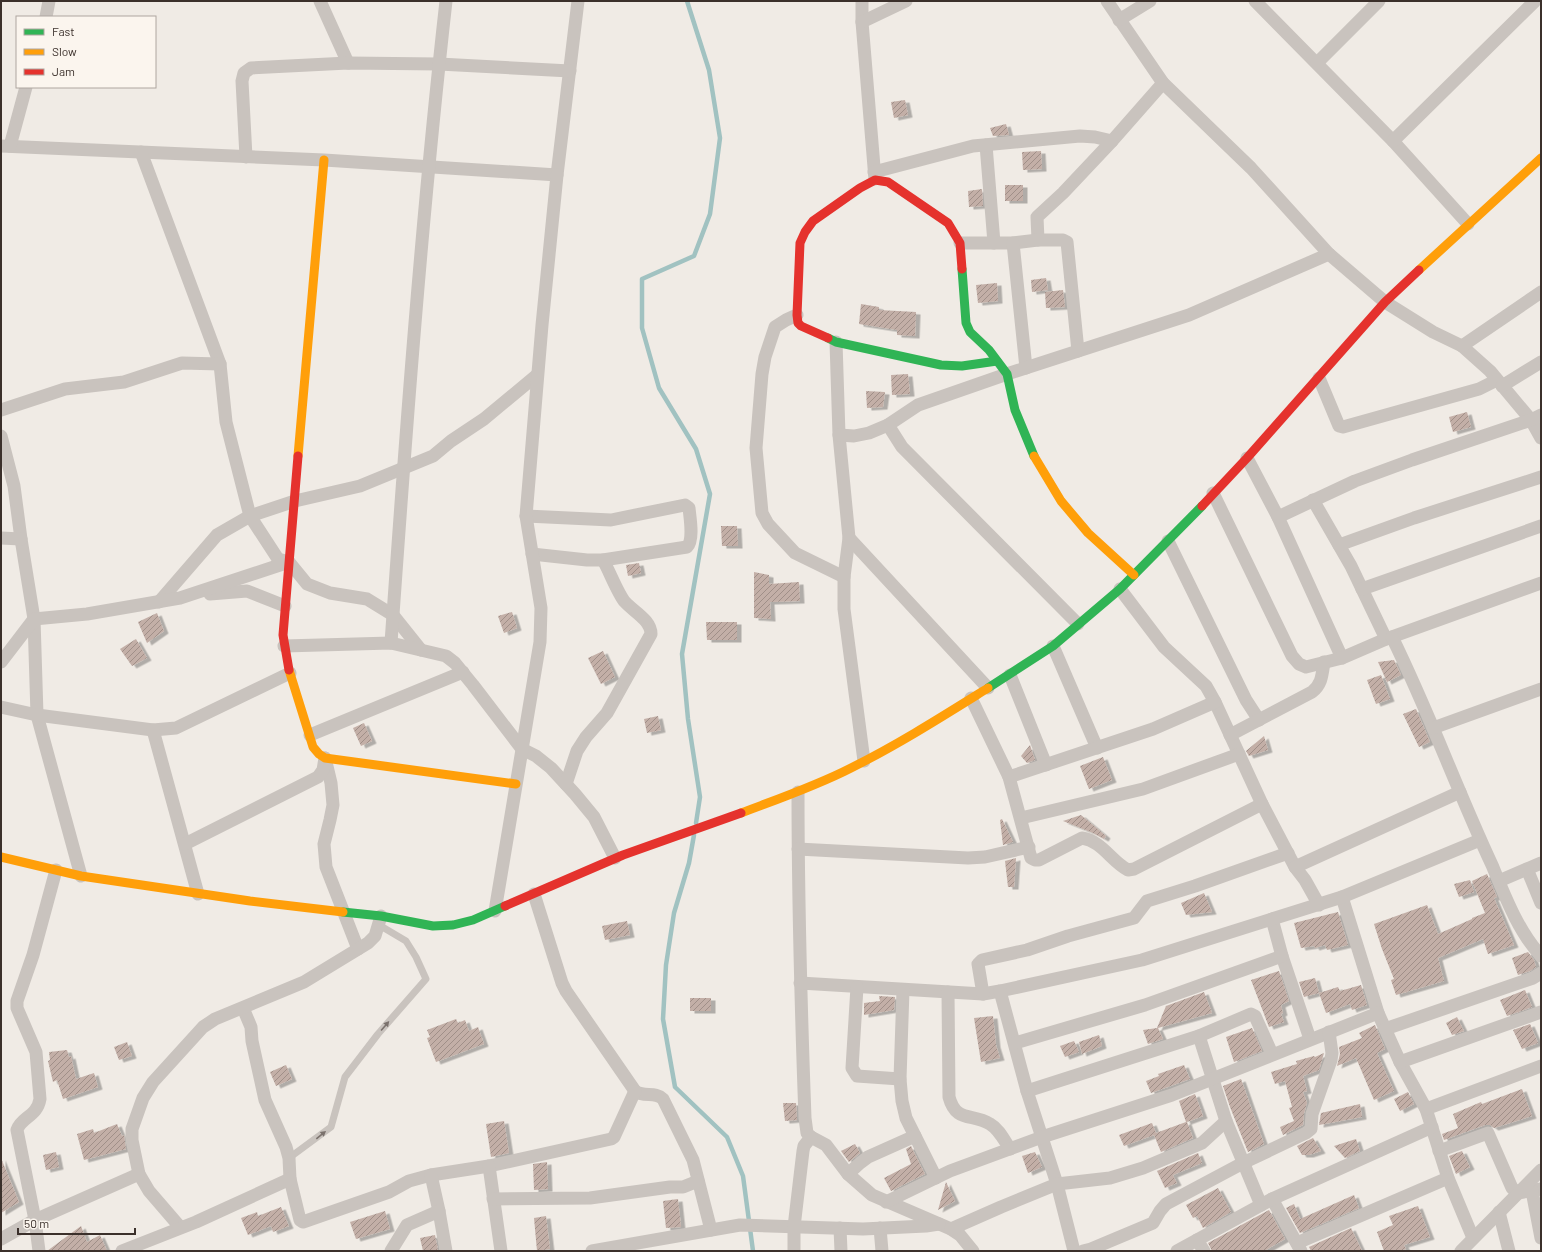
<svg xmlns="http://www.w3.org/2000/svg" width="1542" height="1252" font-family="Barlow,sans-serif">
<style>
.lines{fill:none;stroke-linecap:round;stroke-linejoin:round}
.stream{stroke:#a1c2c1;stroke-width:4.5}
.building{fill:url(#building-hatch);filter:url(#shadow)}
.lane{stroke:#c9c3be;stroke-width:7}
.street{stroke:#c9c3be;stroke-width:13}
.fast{stroke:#30b455;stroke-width:9}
.slow{stroke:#ff9f0a;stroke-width:9}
.jam{stroke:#e5322d;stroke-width:9}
.oneway{fill:#7b726d}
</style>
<defs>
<pattern id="building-hatch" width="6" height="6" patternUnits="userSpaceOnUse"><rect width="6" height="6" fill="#c3afa7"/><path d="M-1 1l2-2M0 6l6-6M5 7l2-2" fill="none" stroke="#a08f88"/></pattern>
<filter id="shadow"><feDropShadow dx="4.5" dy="2.5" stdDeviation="0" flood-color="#0004"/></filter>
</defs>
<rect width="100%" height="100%" fill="#f0ebe5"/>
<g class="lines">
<!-- stream -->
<g class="stream">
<path d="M 687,1 L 709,70 L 720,138 L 710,214 L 694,256 L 642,279 L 642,328 L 659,388 L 696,449 L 710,494 L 682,654 L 688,719 L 700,797 L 696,823"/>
<path d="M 694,835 L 689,863 L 674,913 L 666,965 L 663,1019 L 675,1087 L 727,1137 L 743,1176 L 753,1251"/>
</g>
</g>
<!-- building -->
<g class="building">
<path d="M 905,100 L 908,115 L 894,118 L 891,102 Z"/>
<path d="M 1006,124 L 1009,135 L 993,136 L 990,128 Z"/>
<path d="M 1041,151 L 1042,169 L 1023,170 L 1022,152 Z"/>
<rect x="1005" y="185" width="18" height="16"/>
<path d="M 982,189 L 983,206 L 969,207 L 968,191 Z"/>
<path d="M 1046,278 L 1048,290 L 1032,292 L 1031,280 Z"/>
<path d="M 997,283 L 998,301 L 978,303 L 976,285 Z"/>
<path d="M 1063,290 L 1065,307 L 1046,308 L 1045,292 Z"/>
<path d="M 861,304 L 879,307 L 879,310 L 916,312 L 915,336 L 897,335 L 897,330 L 859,324 Z"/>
<path d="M 908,374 L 910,394 L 892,395 L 891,375 Z"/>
<path d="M 866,391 L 885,392 L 883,407 L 867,408 Z"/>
<path d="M 1467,412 L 1471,427 L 1453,432 L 1449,417 Z"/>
<path d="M 721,526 L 737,526 L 738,546 L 722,546 Z"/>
<path d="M 639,563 L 641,573 L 628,576 L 626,565 Z"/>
<path d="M 754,572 L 769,575 L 769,584 L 799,582 L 800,601 L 770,602 L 771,619 L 754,618 Z"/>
<path d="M 512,612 L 517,628 L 504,633 L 498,616 Z"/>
<path d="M 157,613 L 164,631 L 147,643 L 138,622 Z"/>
<path d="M 706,622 L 737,622 L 737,640 L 707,640 Z"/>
<path d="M 136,639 L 147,658 L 132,666 L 120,649 Z"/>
<path d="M 603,651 L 615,677 L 601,684 L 588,658 Z"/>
<path d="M 1394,660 L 1401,675 L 1387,682 L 1378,662 Z"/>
<path d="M 1381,675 L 1390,699 L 1376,704 L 1367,680 Z"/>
<path d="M 1416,709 L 1430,742 L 1419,747 L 1403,714 Z"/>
<path d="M 658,716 L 661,730 L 647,733 L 644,719 Z"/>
<path d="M 364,723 L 372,741 L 361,746 L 353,728 Z"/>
<path d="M 1264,736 L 1268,750 L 1249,756 L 1246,751 Z"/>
<path d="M 1030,745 L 1035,760 L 1027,763 L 1021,756 Z"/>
<path d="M 1103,757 L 1112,780 L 1089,789 L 1080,766 Z"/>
<path d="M 1081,815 L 1106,836 L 1104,839 L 1093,833 L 1063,821 Z"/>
<path d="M 1002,819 L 1013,842 L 1003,845 L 1000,820 Z"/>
<path d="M 1016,858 L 1014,887 L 1008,887 L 1005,861 Z"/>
<path d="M 1487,874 L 1497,897 L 1494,898 L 1514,945 L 1488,954 L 1483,939 L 1438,958 L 1444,981 L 1396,995 L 1391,980 L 1394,979 L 1382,949 L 1374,924 L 1427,905 L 1438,934 L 1472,919 L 1472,918 L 1485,913 L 1472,881 Z"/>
<path d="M 1470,880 L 1474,892 L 1459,897 L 1454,884 Z"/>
<path d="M 1204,893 L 1212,912 L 1186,915 L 1181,903 Z"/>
<path d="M 1338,912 L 1348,945 L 1327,950 L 1325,945 L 1315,948 L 1314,946 L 1301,948 L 1294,923 Z"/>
<path d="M 627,921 L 630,935 L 605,940 L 602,926 Z"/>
<path d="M 1528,952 L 1534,960 L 1536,967 L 1530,971 L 1518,975 L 1512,958 Z"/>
<path d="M 1279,971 L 1289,1001 L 1281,1005 L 1283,1013 L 1281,1014 L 1284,1022 L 1269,1027 L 1251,980 Z"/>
<path d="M 1315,978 L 1319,993 L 1304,997 L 1299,982 Z"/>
<path d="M 1361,985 L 1367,1005 L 1352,1010 L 1350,1004 L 1326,1013 L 1319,993 L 1338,987 L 1340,991 Z"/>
<path d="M 1525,990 L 1532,1007 L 1507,1016 L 1500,1000 Z"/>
<path d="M 1204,992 L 1212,1013 L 1158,1028 L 1163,1039 L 1148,1044 L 1143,1030 L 1157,1028 L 1166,1006 Z"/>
<path d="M 879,996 L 895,997 L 894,1010 L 864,1015 L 864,1003 L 880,1001 Z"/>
<rect x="690" y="998" width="21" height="13"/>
<path d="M 993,1016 L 996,1045 L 1000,1058 L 981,1062 L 974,1018 Z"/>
<path d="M 1457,1017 L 1464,1031 L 1452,1035 L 1446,1023 Z"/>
<path d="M 456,1019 L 458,1023 L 465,1020 L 469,1031 L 478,1027 L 484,1044 L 436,1062 L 427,1038 L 430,1037 L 427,1030 Z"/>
<path d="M 1530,1024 L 1538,1043 L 1522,1049 L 1513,1030 Z"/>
<path d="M 1375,1025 L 1385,1049 L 1377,1053 L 1394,1091 L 1374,1100 L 1356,1058 L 1337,1066 L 1340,1054 L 1339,1047 L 1362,1038 L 1359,1033 Z"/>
<path d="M 1252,1028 L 1262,1051 L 1234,1062 L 1226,1037 Z"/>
<path d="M 1099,1035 L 1102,1046 L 1082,1054 L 1079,1042 Z"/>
<path d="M 1074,1041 L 1079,1052 L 1065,1057 L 1060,1046 Z"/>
<path d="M 127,1042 L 132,1056 L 119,1060 L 114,1047 Z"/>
<path d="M 67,1050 L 69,1057 L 71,1056 L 76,1079 L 94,1073 L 98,1087 L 63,1099 L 57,1080 L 53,1082 L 48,1061 L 50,1060 L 49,1052 Z"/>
<path d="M 1324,1053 L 1319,1070 L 1303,1076 L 1307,1091 L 1303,1092 L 1307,1103 L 1304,1113 L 1303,1125 L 1283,1135 L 1280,1127 L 1294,1121 L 1289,1108 L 1292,1107 L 1285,1081 L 1275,1084 L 1271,1072 L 1297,1064 L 1296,1061 L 1314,1056 L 1315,1057 Z"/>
<path d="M 286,1065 L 292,1079 L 276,1086 L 270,1072 Z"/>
<path d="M 1184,1065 L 1190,1079 L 1151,1093 L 1146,1081 L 1159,1076 L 1158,1074 Z"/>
<path d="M 1241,1079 L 1264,1144 L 1248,1152 L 1230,1107 L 1223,1086 Z"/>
<path d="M 1522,1089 L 1532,1116 L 1494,1128 L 1490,1125 L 1485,1125 L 1444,1140 L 1442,1134 L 1458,1128 L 1453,1114 L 1481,1102 L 1482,1104 Z"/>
<path d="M 1408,1092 L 1414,1104 L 1400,1111 L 1394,1099 Z"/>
<path d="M 1195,1094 L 1203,1116 L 1187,1122 L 1193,1138 L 1161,1152 L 1154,1135 L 1124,1146 L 1119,1135 L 1152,1123 L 1156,1133 L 1186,1122 L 1179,1101 Z"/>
<path d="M 783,1103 L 796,1103 L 797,1120 L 785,1121 Z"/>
<path d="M 1360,1104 L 1362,1117 L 1319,1125 L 1321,1113 Z"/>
<path d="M 504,1121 L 509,1153 L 491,1157 L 486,1124 Z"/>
<path d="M 117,1124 L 122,1136 L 124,1135 L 126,1149 L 84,1160 L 77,1134 L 93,1129 L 94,1133 Z"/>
<path d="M 1313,1138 L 1321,1151 L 1309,1155 L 1302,1155 L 1297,1146 Z"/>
<path d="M 1356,1139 L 1360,1151 L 1345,1158 L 1334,1146 Z"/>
<path d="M 855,1144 L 860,1153 L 849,1162 L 841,1151 Z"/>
<path d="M 911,1146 L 925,1174 L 891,1191 L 884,1178 L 911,1164 L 906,1149 Z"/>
<path d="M 1462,1151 L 1470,1167 L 1456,1174 L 1449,1156 Z"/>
<path d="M 56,1152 L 59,1167 L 46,1170 L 43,1155 Z"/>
<path d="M 1035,1152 L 1042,1167 L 1028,1173 L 1022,1156 Z"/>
<path d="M 1198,1153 L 1202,1163 L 1173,1175 L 1177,1183 L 1165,1188 L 1157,1171 Z"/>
<path d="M 1,1158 L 19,1202 L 1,1213 Z"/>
<path d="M 547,1162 L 548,1189 L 534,1190 L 533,1164 Z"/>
<path d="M 946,1182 L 955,1201 L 938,1210 Z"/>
<path d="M 1218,1188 L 1231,1212 L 1203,1228 L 1197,1216 L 1193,1218 L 1186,1205 Z"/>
<path d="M 1354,1195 L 1359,1208 L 1300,1233 L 1286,1208 L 1294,1204 L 1300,1219 Z"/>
<path d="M 678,1199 L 681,1227 L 666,1228 L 663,1201 Z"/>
<path d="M 1418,1206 L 1430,1237 L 1404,1245 L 1406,1249 L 1399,1251 L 1384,1251 L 1377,1232 L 1393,1225 L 1389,1216 Z"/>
<path d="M 281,1207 L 289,1226 L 273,1232 L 271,1226 L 248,1235 L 241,1218 L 257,1212 L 258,1216 Z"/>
<path d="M 1269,1210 L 1285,1239 L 1264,1251 L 1212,1251 L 1208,1243 Z"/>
<path d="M 385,1211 L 390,1229 L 356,1239 L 350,1222 Z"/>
<path d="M 546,1216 L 550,1249 L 537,1251 L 534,1218 Z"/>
<path d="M 81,1226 L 87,1242 L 100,1235 L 107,1251 L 47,1251 Z"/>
<path d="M 1351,1228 L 1362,1251 L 1311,1251 L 1309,1247 Z"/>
<path d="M 435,1235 L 438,1251 L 423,1251 L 420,1238 Z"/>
</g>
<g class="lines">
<!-- lane -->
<path class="lane" d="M 289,1158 L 331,1127 L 345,1077 L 378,1034 L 426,979 L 416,957 L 406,941 L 379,925"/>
<!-- street -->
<g class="street">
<path d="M 320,1 L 348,63"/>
<path d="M 862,1 L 862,22 L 875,179"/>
<path d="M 1107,1 L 1163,83 L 1251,168 L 1329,254 L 1385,302 L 1433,332 L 1462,346 L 1490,371 L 1531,420 L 1541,438"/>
<path d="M 1255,1 L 1393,141 L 1468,224"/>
<path d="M 46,17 L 49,1"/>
<path d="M 1119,20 L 1150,1"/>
<path d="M 862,22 L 906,1"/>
<path d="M 1317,63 L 1379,1"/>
<path d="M 1393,141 L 1535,1"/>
<path d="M 986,145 L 994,243"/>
<path d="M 1,146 L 324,160 L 557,175 L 578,1"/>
<path d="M 10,146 L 26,87"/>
<path d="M 141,152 L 220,364 L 226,422 L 250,516 L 278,559 L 289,562 L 307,584 L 330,593 L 367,599 L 393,615 L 421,650"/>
<path d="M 246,157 L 242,81 L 244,73 L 251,68 L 348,63 L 439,64 L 570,71"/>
<path d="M 874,172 L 973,146 L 1080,136 L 1095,137 L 1112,141"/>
<path d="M 1038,240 L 1037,217 L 1063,193 L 1112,141 L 1163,83"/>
<path d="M 960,243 L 1013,243 L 1038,240 L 1063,240 L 1067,242 L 1078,351"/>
<path d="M 1013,243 L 1026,368"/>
<path d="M 797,315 L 786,320 L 775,327 L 765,357 L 762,374 L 756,448 L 762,513 L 768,524 L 795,553 L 844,577"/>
<path d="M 836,342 L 839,435 L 849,538 L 844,577 L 844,609 L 864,761"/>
<path d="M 1462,346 L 1541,292"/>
<path d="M 1319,378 L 1339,426 L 1343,427 L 1479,389 L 1497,380"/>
<path d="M 1502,386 L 1541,362"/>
<path d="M 1,410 L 65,389 L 124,382 L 182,363 L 220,364"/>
<path d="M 888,425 L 902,447 L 1078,624"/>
<path d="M 839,435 L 854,436 L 869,433 L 888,425 L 918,405 L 1007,374 L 1189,315 L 1329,254"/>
<path d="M 1,436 L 14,486 L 21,539 L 34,619 L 37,715 L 81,876"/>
<path d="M 1247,458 L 1278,517 L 1342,658"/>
<path d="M 1213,493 L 1292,656 L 1299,664 L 1306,667 L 1342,658 L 1386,639 L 1541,583"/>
<path d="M 1313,500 L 1351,566 L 1386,639"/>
<path d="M 526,516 L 611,520 L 685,505 L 689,508 C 690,518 694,540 687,547 L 603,560 L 587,560 L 532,554"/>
<path d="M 1278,517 L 1355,481 L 1412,460 L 1531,420 L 1541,415"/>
<path d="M 1,538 L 21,539"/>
<path d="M 849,538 L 988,688"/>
<path d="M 1168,541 L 1246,700 L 1259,720"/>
<path d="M 1339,545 L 1414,518 L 1541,477"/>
<path d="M 1120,589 L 1164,647 L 1206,686 L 1215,702 L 1262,804 L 1295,867 L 1305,880 L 1319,905"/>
<path d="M 1362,589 L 1541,526"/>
<path d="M 210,594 L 247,591 L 285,606"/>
<path d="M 159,602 L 217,535 L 250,516 L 295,501 L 360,486 L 433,456 L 451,441 L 484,419 L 537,375"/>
<path d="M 1392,637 C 1429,712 1457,790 1492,865 C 1505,896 1518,931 1541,956"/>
<path d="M 391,643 C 406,429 422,214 446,1"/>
<path d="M 284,646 L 391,643 L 446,656 L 455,663 L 473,685 L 522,749 L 536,756 L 551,768 L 575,794 L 594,817 L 615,858"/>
<path d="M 1053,646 L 1097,748"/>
<path d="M 1,662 L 34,619 L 87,614 L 180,598 L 289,562"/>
<path d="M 1010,675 L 1046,765"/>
<path d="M 971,698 L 1009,777 L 1031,858 L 1035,860 L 1039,860 L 1082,838 C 1102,841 1111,861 1128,870 L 1134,869 L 1262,804"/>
<path d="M 1,707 L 37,715 L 153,730 L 176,728 L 290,673"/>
<path d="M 1433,728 L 1541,689"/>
<path d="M 153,730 L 198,894"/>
<path d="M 310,735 L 463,672"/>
<path d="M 1230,735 L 1312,692 C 1322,684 1322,675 1324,662"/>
<path d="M 325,758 L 331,783 L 333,805 L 330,820 L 324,844 L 326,867 L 358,949"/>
<path d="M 1009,777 L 1153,729 L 1215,702"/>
<path d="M 566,784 L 577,751 L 586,737 L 607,713 L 651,634 C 651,620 634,612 625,602 C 618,594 609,570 603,560"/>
<path d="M 798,792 C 798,901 801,1009 805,1118 L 807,1133 L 811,1137 L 826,1145 L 848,1174 L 872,1195 L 951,1229 L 960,1235 L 973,1251"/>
<path d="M 1021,818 L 1143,789 L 1239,754"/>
<path d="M 185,844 L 318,777 L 323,770 L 325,758"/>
<path d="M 798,849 L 968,858 L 985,857 L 1029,847"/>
<path d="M 1295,867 L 1460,792"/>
<path d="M 1527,869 L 1541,903"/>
<path d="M 1499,881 L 1541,863"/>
<path d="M 534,894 L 562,983 L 566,991 L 635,1091 C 644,1098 655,1091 663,1099 L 693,1160 L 711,1230"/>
<path d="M 1342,897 L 1378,1013 L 1400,1062 L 1426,1109 L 1448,1178 L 1473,1238"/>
<path d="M 495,911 L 540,642 L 541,608 L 526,516 L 542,325 L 557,175"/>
<path d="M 1272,919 L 1282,956 L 1310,1039"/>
<path d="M 800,983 L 983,994 L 1000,991 L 1142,960 L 1342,897 L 1480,840"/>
<path d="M 857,987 L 852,1068 L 857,1076 L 900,1079"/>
<path d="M 903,990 L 900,1079 L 902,1101 L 906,1118 L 936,1178"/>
<path d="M 1000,991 L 1027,1091 L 1057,1184 L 1074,1251"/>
<path d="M 948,992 L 949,1097 C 956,1123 972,1113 990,1124 C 999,1129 1004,1140 1010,1149"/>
<path d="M 983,994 L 978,964 L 982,960 L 1027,950 L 1068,936 L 1134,918 L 1147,901 L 1195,886 L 1288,853"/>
<path d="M 243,1008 L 251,1027 L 252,1041 L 265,1100 L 286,1147 L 289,1158 L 290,1179 L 300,1220 L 303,1222 L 389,1192 L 409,1181 L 431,1175 L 489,1166 L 611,1139 L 614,1137 L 635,1091"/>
<path d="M 1385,1029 L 1533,978 L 1541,973"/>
<path d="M 1199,1036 L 1226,1121 L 1261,1205"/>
<path d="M 1015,1043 L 1145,1005 L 1282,956"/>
<path d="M 1400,1062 L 1541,1012"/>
<path d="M 1027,1091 L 1199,1036 L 1251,1014 L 1255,1016 L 1272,1054"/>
<path d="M 1426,1109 L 1541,1066"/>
<path d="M 1439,1151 L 1488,1133 L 1512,1188 L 1518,1193 L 1541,1189"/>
<path d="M 489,1166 L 501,1251"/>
<path d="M 848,1174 L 860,1163 L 868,1157 L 915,1136"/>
<path d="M 431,1175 L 439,1211 L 446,1251"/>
<path d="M 1532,1191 L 1541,1238"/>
<path d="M 493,1199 L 590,1198 L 670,1187 L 683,1187 L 698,1181"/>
<path d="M 1272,1199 L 1301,1251"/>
<path d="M 886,1202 L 950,1171 L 1042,1137 L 1172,1095 L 1378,1013"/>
<path d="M 1499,1212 L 1509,1251"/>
<path d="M 180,1227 L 149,1191 L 139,1174 L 132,1140 L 132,1129 L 143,1098 L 153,1082 L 203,1027 L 215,1019 L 304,982 L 368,943 L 375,936 L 381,916"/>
<path d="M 840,1228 L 841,1251"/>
<path d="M 880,1228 L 882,1251"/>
<path d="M 951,1229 L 1001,1207 L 1057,1184 L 1110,1178 L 1143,1168 L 1202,1143 L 1226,1121"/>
<path d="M 1,1239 L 35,1220 L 139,1174"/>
<path d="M 1197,1240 L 1204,1251"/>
<path d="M 1297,1243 L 1448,1178"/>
<path d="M 39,1251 L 35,1220 L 17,1130 C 21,1117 37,1117 40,1099 L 36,1052 L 17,1008 L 17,1001 L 33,955 L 56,870"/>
<path d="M 122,1251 L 196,1222 L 290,1179"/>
<path d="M 391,1251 L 407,1225 L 439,1211"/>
<path d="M 592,1251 L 740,1225 L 863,1229 L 926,1226 L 939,1224"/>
<path d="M 794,1251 L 794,1227 L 803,1151 L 804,1146 L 811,1137"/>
<path d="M 1083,1251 L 1091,1249 L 1153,1223 L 1160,1211 L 1166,1204 L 1243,1163 L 1306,1133 L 1311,1129 L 1312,1114 L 1331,1060 L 1332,1053 L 1329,1032"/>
<path d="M 1177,1251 L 1272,1199 L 1432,1127"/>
<path d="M 1461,1251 L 1541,1170"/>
</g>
<!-- fast -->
<g class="fast">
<path d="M 962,269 L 966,323 L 970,332 L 989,350 L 1007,374 L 1015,410 L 1034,456"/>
<path d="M 828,338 L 836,342 L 941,365 L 962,366 L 997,361"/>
<path d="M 988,688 L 1053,646 L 1120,589 L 1202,506"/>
<path d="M 343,912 L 381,916 L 433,926 L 453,925 L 473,920 L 505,906"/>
</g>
<!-- slow -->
<g class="slow">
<path d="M 1419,270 L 1541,158"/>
<path d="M 298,456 L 324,160"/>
<path d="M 1034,456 L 1061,501 L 1088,533 L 1134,575"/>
<path d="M 289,670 L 313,747 L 319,754 L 325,758 L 516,784"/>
<path d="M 741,813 C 778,799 816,786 851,768 C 899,744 943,716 988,688"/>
<path d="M 1,857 L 81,876 L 250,901 L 343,912"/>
</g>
<!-- jam -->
<g class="jam">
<path d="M 828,338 L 801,326 L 798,323 L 797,315 L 800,243 L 805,232 L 813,221 L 860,188 L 875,180 L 888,182 L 948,223 L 960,243 L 962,269"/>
<path d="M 1202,506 L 1247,458 L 1385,302 L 1419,270"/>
<path d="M 289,670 L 283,635 L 298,456"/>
<path d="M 505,906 L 623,855 L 741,813"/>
</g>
</g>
<!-- one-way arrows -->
<defs><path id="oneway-solid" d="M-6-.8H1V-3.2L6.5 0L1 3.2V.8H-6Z"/></defs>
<g class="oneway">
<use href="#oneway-solid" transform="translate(385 1026) rotate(-49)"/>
<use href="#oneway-solid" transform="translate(321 1135) rotate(-39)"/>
</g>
<!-- border -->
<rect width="1542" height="1252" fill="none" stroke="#3b302b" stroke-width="4"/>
<!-- legend -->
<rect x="16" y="16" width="140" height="72" fill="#fbf5ee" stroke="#aea6a0"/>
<rect x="24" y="29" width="20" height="6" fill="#30b455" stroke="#aea6a0"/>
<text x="52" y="36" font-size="12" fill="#3b302b">Fast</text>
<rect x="24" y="49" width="20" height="6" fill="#ff9f0a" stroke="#aea6a0"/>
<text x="52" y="56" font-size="12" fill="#3b302b">Slow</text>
<rect x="24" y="69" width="20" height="6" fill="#e5322d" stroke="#aea6a0"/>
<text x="52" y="76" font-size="12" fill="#3b302b">Jam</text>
<!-- scale -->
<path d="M18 1228v6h117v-6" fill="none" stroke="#3b302b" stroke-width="2"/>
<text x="24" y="1228" font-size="12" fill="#3b302b" stroke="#fbf5ee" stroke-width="3" paint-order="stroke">50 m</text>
</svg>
